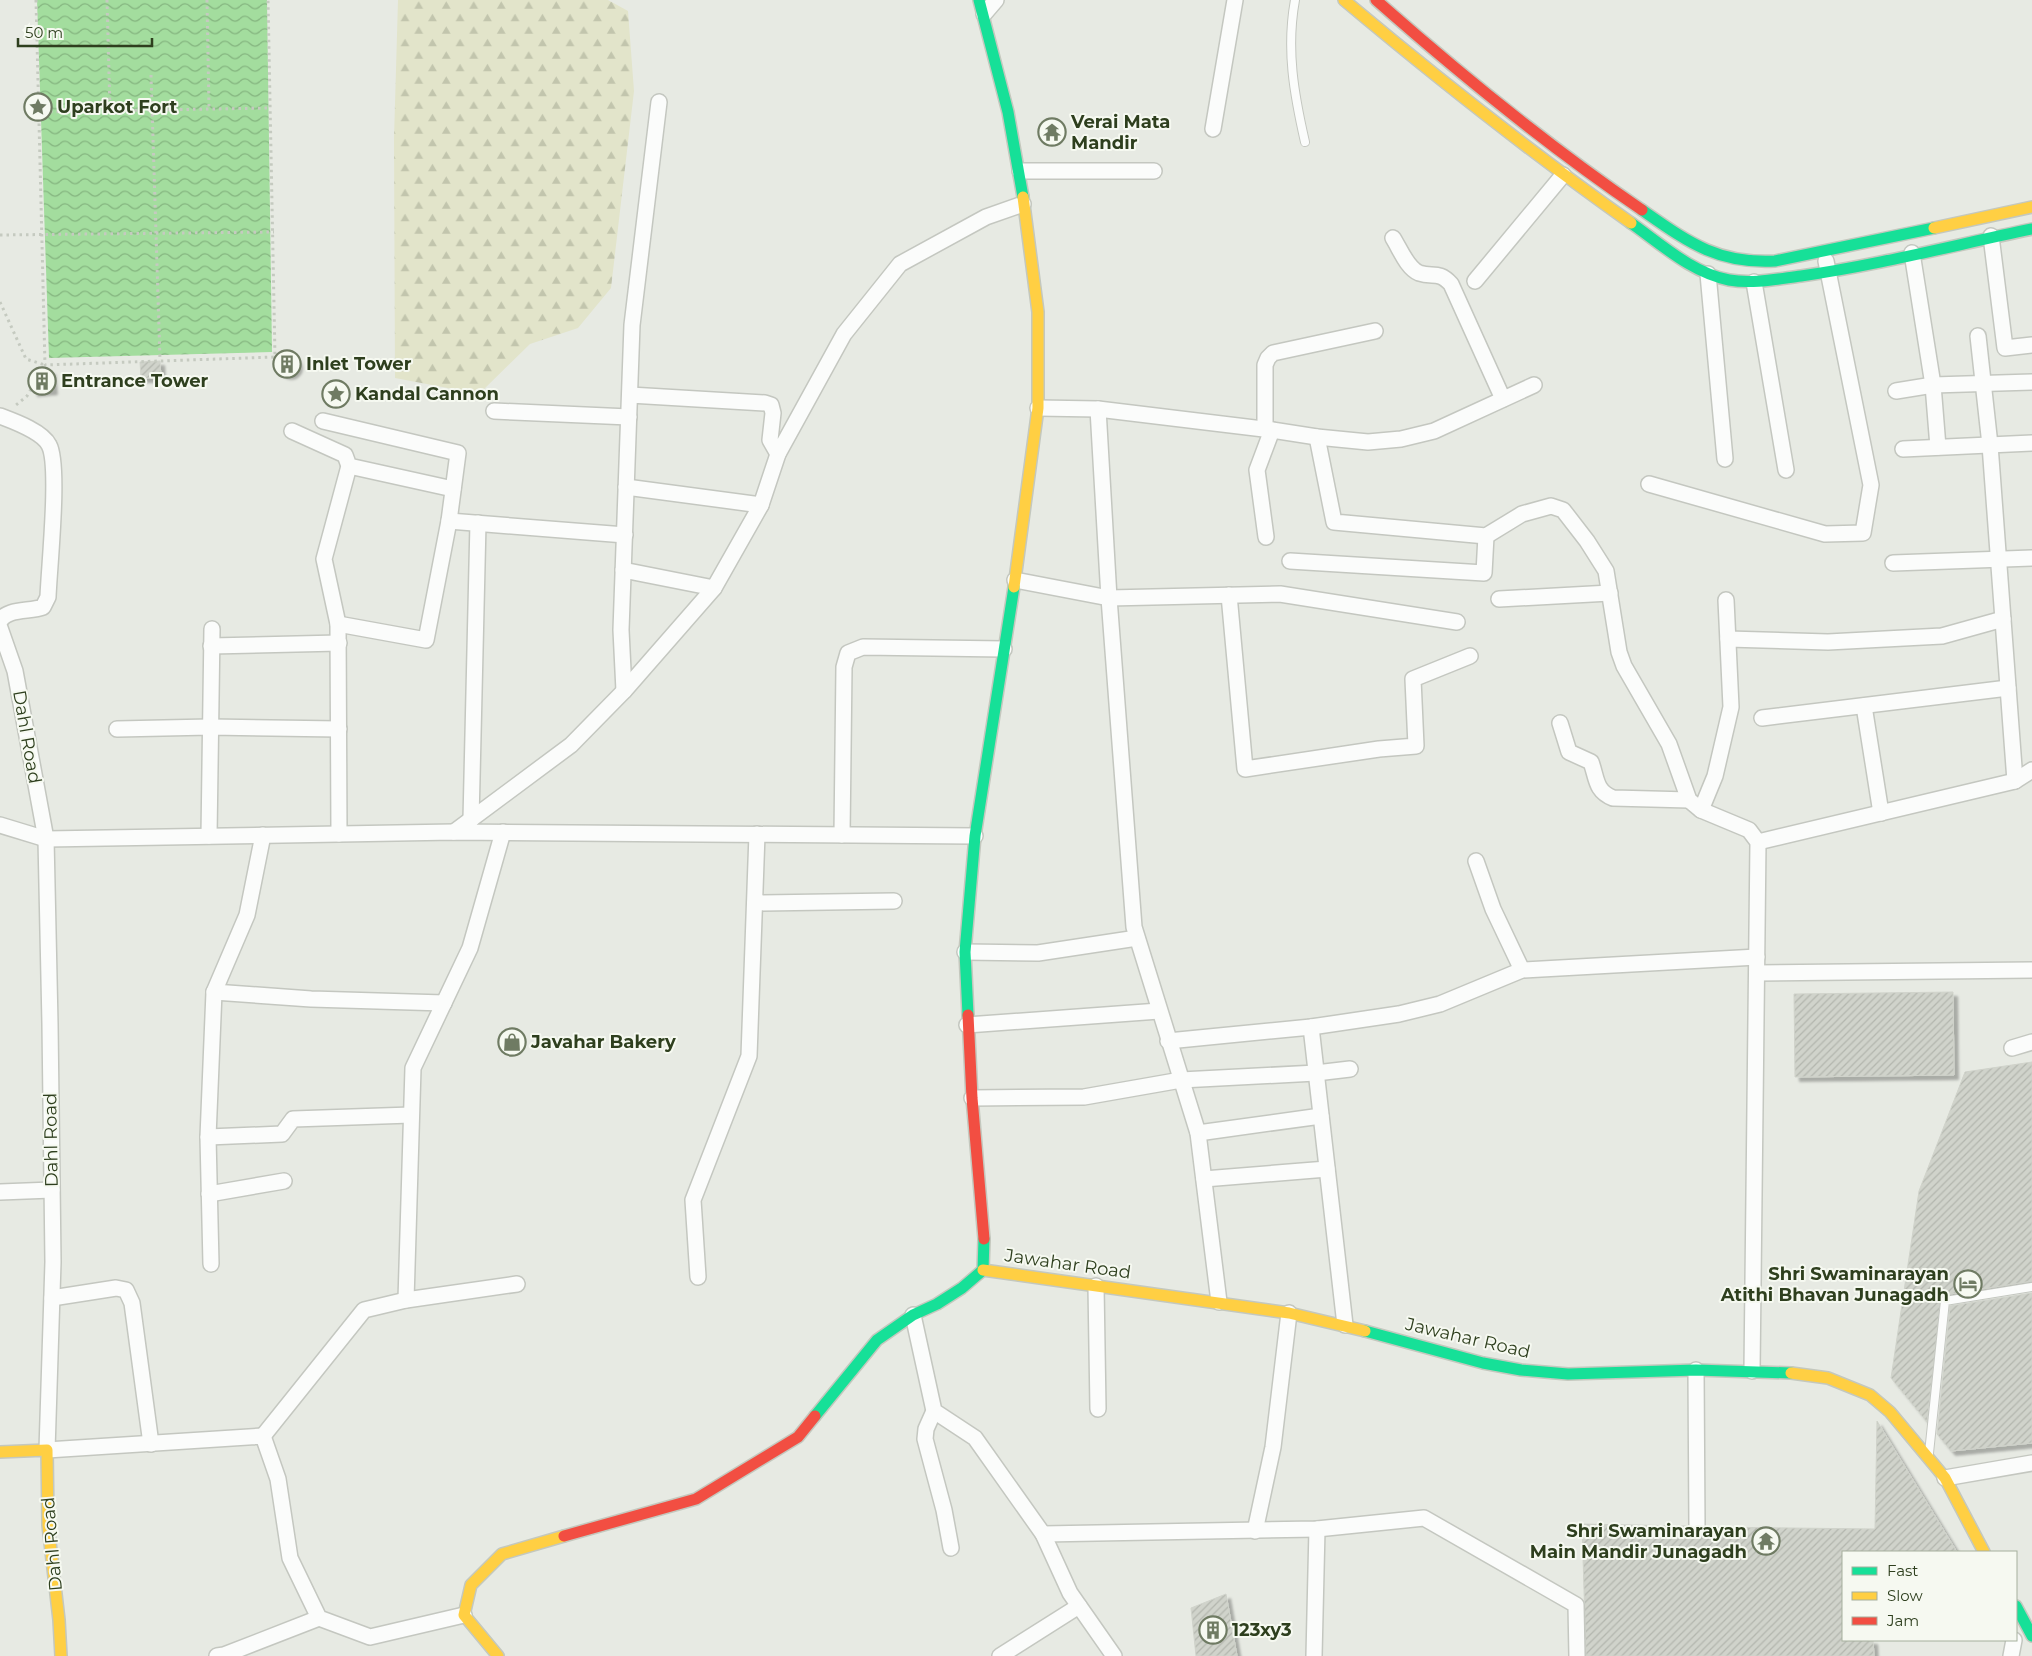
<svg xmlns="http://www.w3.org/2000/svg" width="2032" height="1656" font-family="Montserrat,sans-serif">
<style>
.forest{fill:url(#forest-firs)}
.water{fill:url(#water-waves)}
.building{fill:url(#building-hatch);stroke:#d0d3cb;filter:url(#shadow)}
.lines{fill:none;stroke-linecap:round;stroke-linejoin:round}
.lane-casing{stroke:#c4c7c0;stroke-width:10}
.street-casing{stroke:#c4c7c0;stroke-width:18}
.fast-casing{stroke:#c4c8be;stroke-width:14}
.slow-casing{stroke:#c4c8be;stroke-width:14}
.jam-casing{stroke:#c4c8be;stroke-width:14}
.path{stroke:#c5cac0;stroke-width:3;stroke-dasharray:2.5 4;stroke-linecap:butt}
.lane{stroke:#fbfcfb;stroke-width:8}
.street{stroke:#fbfcfb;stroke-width:15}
.fast{stroke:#16e098;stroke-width:11}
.slow{stroke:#ffcf43;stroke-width:11}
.jam{stroke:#f24e42;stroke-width:11}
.labels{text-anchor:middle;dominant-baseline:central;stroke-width:4;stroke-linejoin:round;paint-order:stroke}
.poi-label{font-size:18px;font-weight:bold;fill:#2e3f1e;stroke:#f6f9f1;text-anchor:start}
.street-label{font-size:18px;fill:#2e3f1e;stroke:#f6f9f1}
</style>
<defs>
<pattern id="forest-firs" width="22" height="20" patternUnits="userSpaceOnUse" patternTransform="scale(1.25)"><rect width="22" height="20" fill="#e2e4ca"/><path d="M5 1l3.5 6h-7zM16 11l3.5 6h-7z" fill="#c2c5ad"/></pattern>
<pattern id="water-waves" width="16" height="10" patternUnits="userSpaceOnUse" patternTransform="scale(1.25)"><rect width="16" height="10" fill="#a3dd9e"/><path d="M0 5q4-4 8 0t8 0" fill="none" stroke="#85b580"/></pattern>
<pattern id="building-hatch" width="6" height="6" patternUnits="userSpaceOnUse" patternTransform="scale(1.25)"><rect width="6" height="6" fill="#d0d3cb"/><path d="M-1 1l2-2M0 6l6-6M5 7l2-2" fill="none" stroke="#b3b6ae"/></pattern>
<filter id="shadow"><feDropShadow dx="4.5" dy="4.5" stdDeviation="1" flood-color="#0004"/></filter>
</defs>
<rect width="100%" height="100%" fill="#e7eae3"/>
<!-- forest -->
<path class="forest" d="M 398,0 L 608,0 L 628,11 L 634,91 L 611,288 L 578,328 L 530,344 L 479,394 L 395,378 L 394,138 Z"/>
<!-- water -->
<path class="water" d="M 37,0 L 267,0 L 272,352 L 49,358 Z"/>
<!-- building -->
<g class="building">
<circle cx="287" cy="364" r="11"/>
<path d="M 160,361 L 161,378 L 141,378 L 140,362 Z"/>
<path d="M 51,370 L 53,390 L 33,392 L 32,372 Z"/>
<path d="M 1953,992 L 1954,1075 L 1795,1077 L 1794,994 Z"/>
<path d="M 2032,1062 L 2032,1281 L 1944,1295 L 1941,1298 L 1927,1422 L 1891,1378 L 1919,1191 L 1965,1072 Z"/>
<path d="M 2032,1293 L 2032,1443 L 1951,1451 L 1937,1434 L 1950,1306 Z"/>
<path d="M 1877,1421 L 1957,1552 L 1843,1552 L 1843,1640 L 1873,1640 L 1874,1656 L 1586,1656 L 1582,1524 L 1688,1526 L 1689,1532 L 1697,1536 L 1702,1535 L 1706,1527 L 1875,1529 Z"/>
<path d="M 1226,1594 L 1237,1656 L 1196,1656 L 1191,1608 Z"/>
</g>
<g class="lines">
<!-- lane casing -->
<g class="lane-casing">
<g id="lane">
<path d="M 1295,0 C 1286,49 1294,94 1305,142"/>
<path d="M 1929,1453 L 1945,1301 L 2032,1287"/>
</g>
</g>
<!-- street casing -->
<g class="street-casing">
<g id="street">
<path d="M 984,14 L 996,0"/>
<path d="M 1213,129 L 1235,0"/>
<path d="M 1020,171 L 1154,171"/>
<path d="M 1991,236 L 2005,348 L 2032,345"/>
<path d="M 1393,238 C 1400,249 1407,268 1419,273 C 1433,278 1438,270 1451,284 L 1503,399"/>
<path d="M 1912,253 L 1933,385 L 1938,447"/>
<path d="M 1708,274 L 1725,459"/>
<path d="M 1475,281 L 1563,175"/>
<path d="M 1754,282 L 1786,470"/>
<path d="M 1978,336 L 1990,445 L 2015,781"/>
<path d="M 1896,391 L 1933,385 L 2032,382"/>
<path d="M 630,395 L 765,403 L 771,405 L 773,413 L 770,440 L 778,454"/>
<path d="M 1038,408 L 1098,409 L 1272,430 L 1317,437 L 1368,442 L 1401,439 L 1434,431 L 1534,385"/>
<path d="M 1098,409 L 1109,598 L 1134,927 L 1198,1133 L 1219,1302"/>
<path d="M 494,411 L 629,417"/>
<path d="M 0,416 C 13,421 42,431 49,445 C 60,465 49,568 48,597 L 43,607 C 30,612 7,608 0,621"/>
<path d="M 323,421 L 458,453 L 449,521 L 426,640 L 338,624"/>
<path d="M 1265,429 L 1265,365 L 1268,358 L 1273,353 L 1375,331"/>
<path d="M 292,431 L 345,455 L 349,466 L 453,489"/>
<path d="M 1317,437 L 1334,522 L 1486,536 L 1522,514 L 1551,506 L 1563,510 L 1587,541 L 1606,571 L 1619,652 L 1624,666 L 1669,744 L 1689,800 L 1701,810 L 1749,830 L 1758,842 L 1752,1371"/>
<path d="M 1903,449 L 2032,443"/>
<path d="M 1649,484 L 1825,534 L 1863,533 L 1871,485 L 1826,261"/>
<path d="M 626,487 L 761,505"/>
<path d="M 449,521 L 625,535"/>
<path d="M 1266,537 L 1257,470 L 1272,430"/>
<path d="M 1290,561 L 1484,573 L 1486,536"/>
<path d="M 1893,563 L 2032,558"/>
<path d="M 623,570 L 714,588"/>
<path d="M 1015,580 L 1109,598 L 1280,594 L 1457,622"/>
<path d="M 1229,595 L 1245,769 L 1379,749 L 1416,746 L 1413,679 L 1470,656"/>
<path d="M 1499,599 L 1610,593"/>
<path d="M 0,628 L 15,671 L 46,839 L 50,1024 L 53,1262 L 47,1450 L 263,1436 L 278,1479 L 290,1558 L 319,1618 L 370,1637 L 464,1615"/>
<path d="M 1728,639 L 1828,642 L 1942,636 L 2003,619"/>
<path d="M 211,646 L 339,643"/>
<path d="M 624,691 L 621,630 L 632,325 L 659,102"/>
<path d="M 1864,706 L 1881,813"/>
<path d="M 1762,718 L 2008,688"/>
<path d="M 1560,723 L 1569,752 L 1591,762 C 1597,778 1595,791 1613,798 L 1689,800"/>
<path d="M 117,729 L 210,727 L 339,729"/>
<path d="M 1701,810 L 1715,776 L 1731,707 L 1726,600"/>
<path d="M 471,820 L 478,523"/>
<path d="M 0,825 L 46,839 L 454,832 L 975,836"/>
<path d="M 454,832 L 571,745 L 624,691 L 714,588 L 761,505 L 778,454 L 844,334 L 900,264 L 986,217 L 1023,204"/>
<path d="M 339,834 L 338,624 L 324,559 L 349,466"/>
<path d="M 842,835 L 844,667 L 848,653 L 863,647 L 1004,649"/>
<path d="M 209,836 L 212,629"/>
<path d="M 1758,842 L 2015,781 L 2032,770"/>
<path d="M 1476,861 L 1493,909 L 1522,970"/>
<path d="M 755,903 L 894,901"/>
<path d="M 965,952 L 1038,953 L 1137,938"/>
<path d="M 1757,973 L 2032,970"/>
<path d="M 214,992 L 311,999 L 444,1003"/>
<path d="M 967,1025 L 1159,1011"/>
<path d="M 1311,1027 L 1345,1325"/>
<path d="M 1168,1041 L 1311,1027 L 1399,1014 L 1440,1004 L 1522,970 L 1757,957"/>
<path d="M 2012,1048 L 2032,1042"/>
<path d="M 972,1098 L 1084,1097 L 1181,1080 L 1316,1073 L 1350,1069"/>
<path d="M 1198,1133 L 1321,1116"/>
<path d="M 208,1137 L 282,1134 L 293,1119 L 411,1115"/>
<path d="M 1204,1179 L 1327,1169"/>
<path d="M 0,1192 L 52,1190"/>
<path d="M 209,1194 L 284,1181"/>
<path d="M 211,1264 L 208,1137 L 214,992 L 247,915 L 263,835"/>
<path d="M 698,1277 L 693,1200 L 749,1056 L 757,834"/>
<path d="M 1096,1286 L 1098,1409"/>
<path d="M 52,1298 L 116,1288 L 126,1290 L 132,1303 L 151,1444"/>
<path d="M 406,1300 L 413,1068 L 470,948 L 503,832"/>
<path d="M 913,1315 L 934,1411 L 975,1438 L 1043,1534 L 1070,1593 L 1114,1656"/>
<path d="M 1696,1370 L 1697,1527"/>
<path d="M 934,1411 L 926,1429 L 925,1439 L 944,1510 L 951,1548"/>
<path d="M 263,1436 L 364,1310 L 406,1300 L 517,1284"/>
<path d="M 1945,1478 L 2032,1463"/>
<path d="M 1255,1531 L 1273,1447 L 1289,1313"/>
<path d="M 1043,1534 L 1317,1529 L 1424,1518 L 1576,1605 L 1577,1656"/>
<path d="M 217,1656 L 224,1655 L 319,1618"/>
<path d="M 1000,1656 L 1079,1606"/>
<path d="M 1314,1656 L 1317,1529"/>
<path d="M 2011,1656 L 2014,1640"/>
</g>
</g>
<!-- fast casing -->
<g class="fast-casing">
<g id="fast">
<path d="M 979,0 L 1008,112 L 1023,197"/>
<path d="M 1642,210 C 1688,242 1717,264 1775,261 L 1934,228"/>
<path d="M 1631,223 C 1661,244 1692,273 1729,280 C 1753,284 1777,279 1801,276 C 1878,265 1955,245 2032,229"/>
<path d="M 968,1015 L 965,952 L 975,836 L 1014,587"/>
<path d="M 1365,1331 L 1483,1363 L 1521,1370 L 1568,1374 L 1696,1370 L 1791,1373"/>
<path d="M 815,1416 L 877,1340 L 913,1315 L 937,1304 L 962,1288 L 983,1270 L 984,1239"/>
<path d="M 2016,1606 L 2032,1636"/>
</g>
</g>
<!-- slow casing -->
<g class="slow-casing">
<g id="slow">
<path d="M 1344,0 C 1437,78 1532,153 1631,223"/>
<path d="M 1934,228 L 2032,207"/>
<path d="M 1014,587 L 1038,408 L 1038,312 L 1023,197"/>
<path d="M 983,1270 L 1289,1313 L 1365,1331"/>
<path d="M 1791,1373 L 1828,1378 L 1870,1395 L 1890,1412 L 1945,1478 L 1984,1552"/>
<path d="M 0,1452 L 47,1450 L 48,1525 L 59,1620 L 61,1656"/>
<path d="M 498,1656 L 464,1615 L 471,1585 L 502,1554 L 564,1536"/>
</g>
</g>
<!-- jam casing -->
<g class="jam-casing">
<g id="jam">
<path d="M 1376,0 C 1461,75 1548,146 1642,210"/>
<path d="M 968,1015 L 972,1098 L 984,1239"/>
<path d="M 564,1536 L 696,1499 L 798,1437 L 815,1416"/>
</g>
</g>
<!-- path -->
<g class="path">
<path d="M 36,0 L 45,365 L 275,357 L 268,0"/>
<path d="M 107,0 L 110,111"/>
<path d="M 207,0 L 209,109"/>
<path d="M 151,75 L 160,360"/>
<path d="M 37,112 L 271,108"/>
<path d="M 0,235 L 274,232"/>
<path d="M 0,302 L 26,359 L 45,365 L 27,396 L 16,405"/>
</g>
<!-- lane -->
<use href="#lane" class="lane"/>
<!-- street -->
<use href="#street" class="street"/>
<!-- fast -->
<use href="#fast" class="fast"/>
<!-- slow -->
<use href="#slow" class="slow"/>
<!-- jam -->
<use href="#jam" class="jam"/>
</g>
<!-- icons -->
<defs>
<g id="sight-ring" transform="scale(1.4375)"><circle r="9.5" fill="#f6f9f1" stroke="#6f7b63" stroke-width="1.5"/><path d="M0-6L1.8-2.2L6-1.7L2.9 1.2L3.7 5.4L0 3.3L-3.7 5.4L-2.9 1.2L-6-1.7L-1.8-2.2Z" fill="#6f7b63"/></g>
<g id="temple-ring" transform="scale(1.4375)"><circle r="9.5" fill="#f6f9f1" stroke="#6f7b63" stroke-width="1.5"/><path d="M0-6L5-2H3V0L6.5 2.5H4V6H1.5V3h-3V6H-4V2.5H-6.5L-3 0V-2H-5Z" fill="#6f7b63"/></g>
<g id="building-ring" transform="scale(1.4375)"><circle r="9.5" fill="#f6f9f1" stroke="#6f7b63" stroke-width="1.5"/><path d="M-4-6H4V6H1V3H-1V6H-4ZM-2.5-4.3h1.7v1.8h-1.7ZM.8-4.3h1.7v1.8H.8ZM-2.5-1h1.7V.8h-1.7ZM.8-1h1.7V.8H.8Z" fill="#6f7b63"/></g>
<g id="shop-ring" transform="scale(1.4375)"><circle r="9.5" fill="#f6f9f1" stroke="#6f7b63" stroke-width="1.5"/><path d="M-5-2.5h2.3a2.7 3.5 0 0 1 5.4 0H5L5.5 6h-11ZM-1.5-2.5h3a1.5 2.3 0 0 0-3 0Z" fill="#6f7b63"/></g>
<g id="hotel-ring" transform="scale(1.4375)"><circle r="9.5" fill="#f6f9f1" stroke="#6f7b63" stroke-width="1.5"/><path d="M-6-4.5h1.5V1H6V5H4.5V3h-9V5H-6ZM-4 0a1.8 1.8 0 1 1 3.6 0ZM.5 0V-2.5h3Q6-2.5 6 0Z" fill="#6f7b63"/></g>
</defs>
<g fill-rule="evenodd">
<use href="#sight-ring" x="38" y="107"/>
<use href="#temple-ring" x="1052" y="132"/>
<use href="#building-ring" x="287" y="364"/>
<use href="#building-ring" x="42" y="381"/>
<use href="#sight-ring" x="336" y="394"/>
<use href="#shop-ring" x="512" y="1042"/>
<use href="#hotel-ring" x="1968" y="1284"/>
<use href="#temple-ring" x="1766" y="1541"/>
<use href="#building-ring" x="1213" y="1630"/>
</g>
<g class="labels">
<!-- poi labels -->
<g class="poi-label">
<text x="57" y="107">Uparkot Fort</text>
<text x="1071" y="122">Verai Mata<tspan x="1071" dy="21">Mandir</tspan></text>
<text x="306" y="364">Inlet Tower</text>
<text x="61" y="381">Entrance Tower</text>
<text x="355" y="394">Kandal Cannon</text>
<text x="531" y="1042">Javahar Bakery</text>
<text x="1949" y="1274" text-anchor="end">Shri Swaminarayan<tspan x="1949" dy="21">Atithi Bhavan Junagadh</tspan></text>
<text x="1747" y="1531" text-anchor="end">Shri Swaminarayan<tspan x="1747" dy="21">Main Mandir Junagadh</tspan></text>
<text x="1232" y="1630">123xy3</text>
</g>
<!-- street labels -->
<g class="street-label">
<text transform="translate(27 737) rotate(80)">Dahl Road</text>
<text transform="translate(51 1140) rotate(-91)">Dahl Road</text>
<text transform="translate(1068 1264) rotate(8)">Jawahar Road</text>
<text transform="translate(1468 1338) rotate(13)">Jawahar Road</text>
<text transform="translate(52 1544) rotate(-95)">Dahl Road</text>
</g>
</g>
<!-- legend -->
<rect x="1842" y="1551" width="175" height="90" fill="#f6f9f1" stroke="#a6af9d"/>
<rect x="1852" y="1567" width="25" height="8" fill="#16e098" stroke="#a6af9d"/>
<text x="1887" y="1576" font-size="15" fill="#2e3f1e">Fast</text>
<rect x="1852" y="1592" width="25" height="8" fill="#ffcf43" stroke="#a6af9d"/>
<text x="1887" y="1601" font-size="15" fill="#2e3f1e">Slow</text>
<rect x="1852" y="1617" width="25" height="8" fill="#f24e42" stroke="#a6af9d"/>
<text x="1887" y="1626" font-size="15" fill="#2e3f1e">Jam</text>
<!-- scale -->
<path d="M18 38v8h134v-8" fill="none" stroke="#2e3f1e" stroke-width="2.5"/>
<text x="25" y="38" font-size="15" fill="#2e3f1e" stroke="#f6f9f1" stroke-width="4" paint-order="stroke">50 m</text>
</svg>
